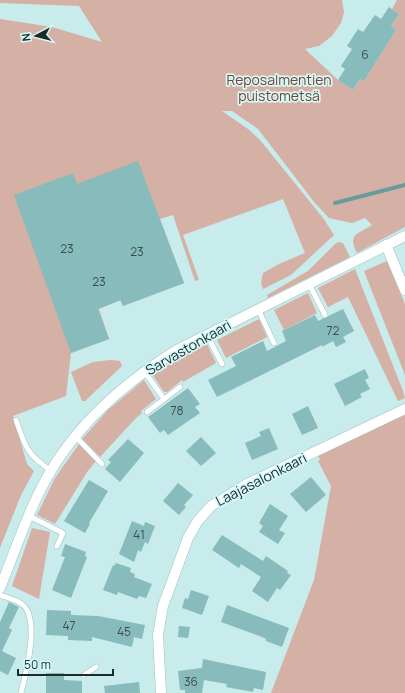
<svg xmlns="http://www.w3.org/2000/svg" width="405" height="693" font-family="Manrope,sans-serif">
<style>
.green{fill:#d4b0a5}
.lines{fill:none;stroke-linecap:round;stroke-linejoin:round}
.stream{stroke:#699b9d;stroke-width:4}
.building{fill:#88bbbc}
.service-casing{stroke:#a0c2c3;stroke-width:6}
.minor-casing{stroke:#a0c2c3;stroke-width:11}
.service{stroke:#fff;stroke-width:5}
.minor{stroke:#fff;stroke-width:10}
.labels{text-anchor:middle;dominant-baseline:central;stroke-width:3.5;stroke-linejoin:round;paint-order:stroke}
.number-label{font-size:12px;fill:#384e4e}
.park-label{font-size:14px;fill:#7c4332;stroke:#d5f8f9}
.street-label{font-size:14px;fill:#1d2a2a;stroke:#d5f8f9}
</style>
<rect width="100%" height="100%" fill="#c8ebec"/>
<!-- green -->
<g class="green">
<path d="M 0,0 L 342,0 L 344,12 L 341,23 L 332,36 L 319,46 L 305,49 L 338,80 L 353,90 L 360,79 L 364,81 L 396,30 L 391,26 L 399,14 L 392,9 L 397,0 L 405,0 L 405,227 L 357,253 C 347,234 358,234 372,225 L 365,218 L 352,223 L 329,218 L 315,203 L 258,129 L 232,111 L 222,111 L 248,129 L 260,140 L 323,218 L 334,235 L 291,275 L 263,289 L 261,283 L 263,273 L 279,264 L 305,253 L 283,199 L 183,235 L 199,280 L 195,281 L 173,215 L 160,219 L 184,283 L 123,306 L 120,300 L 99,309 L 109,339 L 71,353 L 66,396 L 13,416 L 27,464 L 34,471 L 21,495 L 0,548 L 0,19 L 52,27 L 102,42 L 79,6 L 0,3 Z"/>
<path d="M 338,242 L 343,243 L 350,257 L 268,298 L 267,295 L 308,271 L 335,244 Z"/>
<path d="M 387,261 L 405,304 L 405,375 L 364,271 Z"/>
<path d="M 355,269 L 403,391 L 405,398 L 398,401 L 348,297 L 328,307 L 318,288 Z"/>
<path d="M 308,293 L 317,313 L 284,330 L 274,310 Z"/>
<path d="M 259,319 L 267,337 L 226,358 L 217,340 Z"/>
<path d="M 207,344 L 216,363 L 183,382 L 182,380 L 167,392 L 164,392 L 152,374 L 190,352 Z"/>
<path d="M 111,360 L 120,361 L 122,366 L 85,401 L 82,401 L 71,372 L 93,362 Z"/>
<path d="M 144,380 L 156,399 L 141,411 L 142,413 L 135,419 L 100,457 L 82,439 L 108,410 Z"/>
<path d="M 405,414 L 405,693 L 271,693 L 314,580 L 331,486 L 318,461 L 320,460 L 318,456 Z"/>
<path d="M 79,444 L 96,461 L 87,472 L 55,524 L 37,515 L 55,478 Z"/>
<path d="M 32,528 L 50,532 L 39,599 L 12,586 Z"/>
</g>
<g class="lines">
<!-- stream -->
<path class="stream" d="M 335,203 L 405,185"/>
</g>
<!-- building -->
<g class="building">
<path d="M 389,7 L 399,14 L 391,26 L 396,30 L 364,81 L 360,79 L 353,90 L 338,80 L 345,69 L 341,66 L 352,49 L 347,46 L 358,29 L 363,32 L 375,15 L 381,19 Z"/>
<path d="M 138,161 L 184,283 L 123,306 L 121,300 L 98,309 L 109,339 L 71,353 L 14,195 L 73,173 L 77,184 Z"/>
<path d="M 343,309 L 354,331 L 343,337 L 346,342 L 336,347 L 333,341 L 322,347 L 322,345 L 217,397 L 208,380 L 236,366 L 231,357 L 263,341 L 267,351 L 286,341 L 282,331 L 315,315 L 318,321 Z"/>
<path d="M 365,369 L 369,378 L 365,380 L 370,389 L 360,394 L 362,397 L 345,406 L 334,384 Z"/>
<path d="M 188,388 L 200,404 L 195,407 L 200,413 L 168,435 L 164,430 L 160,433 L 148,417 Z"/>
<path d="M 308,406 L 318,428 L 302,435 L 292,414 Z"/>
<path d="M 269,428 L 278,449 L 252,460 L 245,443 L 261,436 L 259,432 Z"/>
<path d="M 201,437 L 216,453 L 201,466 L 186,451 Z"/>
<path d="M 128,439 L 144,453 L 120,482 L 105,469 L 111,462 L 108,460 Z"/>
<path d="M 311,477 L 326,495 L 306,512 L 290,494 Z"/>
<path d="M 89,480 L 108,491 L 89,523 L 90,524 L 85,533 L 64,521 Z"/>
<path d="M 178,483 L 193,495 L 184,505 L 186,507 L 179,515 L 163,501 Z"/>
<path d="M 270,504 L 288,516 L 279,530 L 285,533 L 278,544 L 259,532 L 263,526 L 259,523 Z"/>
<path d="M 132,521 L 144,526 L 145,522 L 155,526 L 148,544 L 145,542 L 141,552 L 138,550 L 134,562 L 119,554 Z"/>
<path d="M 222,535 L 263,561 L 266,556 L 288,571 L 287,573 L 291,575 L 280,590 L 277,588 L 268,602 L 252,591 L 261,577 L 241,564 L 239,568 L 212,550 Z"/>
<path d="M 65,544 L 86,552 L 85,556 L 87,557 L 71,598 L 52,590 L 65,557 L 61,556 Z"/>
<path d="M 116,563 L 131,568 L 130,572 L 135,574 L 134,577 L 152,584 L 146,598 L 139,596 L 137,599 L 118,592 L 117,595 L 103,590 L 113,565 L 114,566 Z"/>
<path d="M 191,590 L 209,596 L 202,615 L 182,608 L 185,598 L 188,599 Z"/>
<path d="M 9,602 L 19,607 L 9,628 L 12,630 L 2,651 L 16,658 L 8,675 L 0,671 L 0,622 Z"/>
<path d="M 227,605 L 289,628 L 282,647 L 266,641 L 266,639 L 262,637 L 221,622 Z"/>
<path d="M 47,610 L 71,611 L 71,615 L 98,616 L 145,625 L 142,639 L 134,637 L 132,647 L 92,637 L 92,641 L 68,640 L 68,636 L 46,635 Z"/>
<path d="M 179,626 L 190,627 L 188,638 L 178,637 Z"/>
<path d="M 203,659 L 266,672 L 263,690 L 254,688 L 253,692 L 226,687 L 227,684 L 204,680 L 202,693 L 185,693 L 185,690 L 180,690 L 178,671 L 202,668 Z"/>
<path d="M 46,673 L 64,673 L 64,680 L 82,681 L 82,693 L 46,693 Z"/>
<path d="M 139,682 L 140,693 L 105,693 L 104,686 Z"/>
</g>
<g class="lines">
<!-- service casing -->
<g class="service-casing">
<g id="service">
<path d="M 309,284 L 325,315"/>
<path d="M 258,309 L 274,343"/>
<path d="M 207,335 L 222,364"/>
<path d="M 144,371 L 164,399"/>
<path d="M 147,412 L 180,387"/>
<path d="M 16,420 C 26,448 26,453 51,471"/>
<path d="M 75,436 L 102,464"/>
<path d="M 29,516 L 63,533 L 57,546"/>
<path d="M 0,595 C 7,598 18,600 23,605 C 40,620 26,673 21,693"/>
<path d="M 84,675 L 96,667"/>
</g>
</g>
<!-- minor casing -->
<g class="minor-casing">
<g id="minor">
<path d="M 386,245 L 405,290"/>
<path d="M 0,588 C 13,557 23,525 38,495 C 67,433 119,386 177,350 L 405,236"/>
<path d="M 161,693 L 158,635 L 163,606 L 188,538 L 197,522 L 211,506 L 247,484 L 405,409"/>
</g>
</g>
<!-- service -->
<use href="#service" class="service"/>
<!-- minor -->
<use href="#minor" class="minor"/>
</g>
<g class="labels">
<!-- number labels -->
<g class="number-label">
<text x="365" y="54">6</text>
<text x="67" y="248">23</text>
<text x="137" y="251">23</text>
<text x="99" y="281">23</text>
<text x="333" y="330">72</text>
<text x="177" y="410">78</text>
<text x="139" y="534">41</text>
<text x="69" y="625">47</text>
<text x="124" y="631">45</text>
<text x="191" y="681">36</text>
</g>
<!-- park labels -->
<g class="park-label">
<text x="279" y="79">Reposalmentien<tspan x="279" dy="16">puistometsä</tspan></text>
</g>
<!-- street labels -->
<g class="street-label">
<text transform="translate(188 347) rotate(-30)">Sarvastonkaari</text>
<text transform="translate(261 479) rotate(-27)">Laajasalonkaari</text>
</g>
</g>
<!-- north arrow -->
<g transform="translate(36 36) rotate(263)" stroke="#d5f8f9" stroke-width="3" paint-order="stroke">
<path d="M0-3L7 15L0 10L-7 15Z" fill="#1d2a2a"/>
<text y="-6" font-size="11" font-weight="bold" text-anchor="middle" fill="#1d2a2a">N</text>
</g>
<!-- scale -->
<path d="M18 669v6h95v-6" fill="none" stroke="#1d2a2a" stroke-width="2"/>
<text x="24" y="669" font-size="12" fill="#1d2a2a" stroke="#d5f8f9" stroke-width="3" paint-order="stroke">50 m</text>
</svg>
